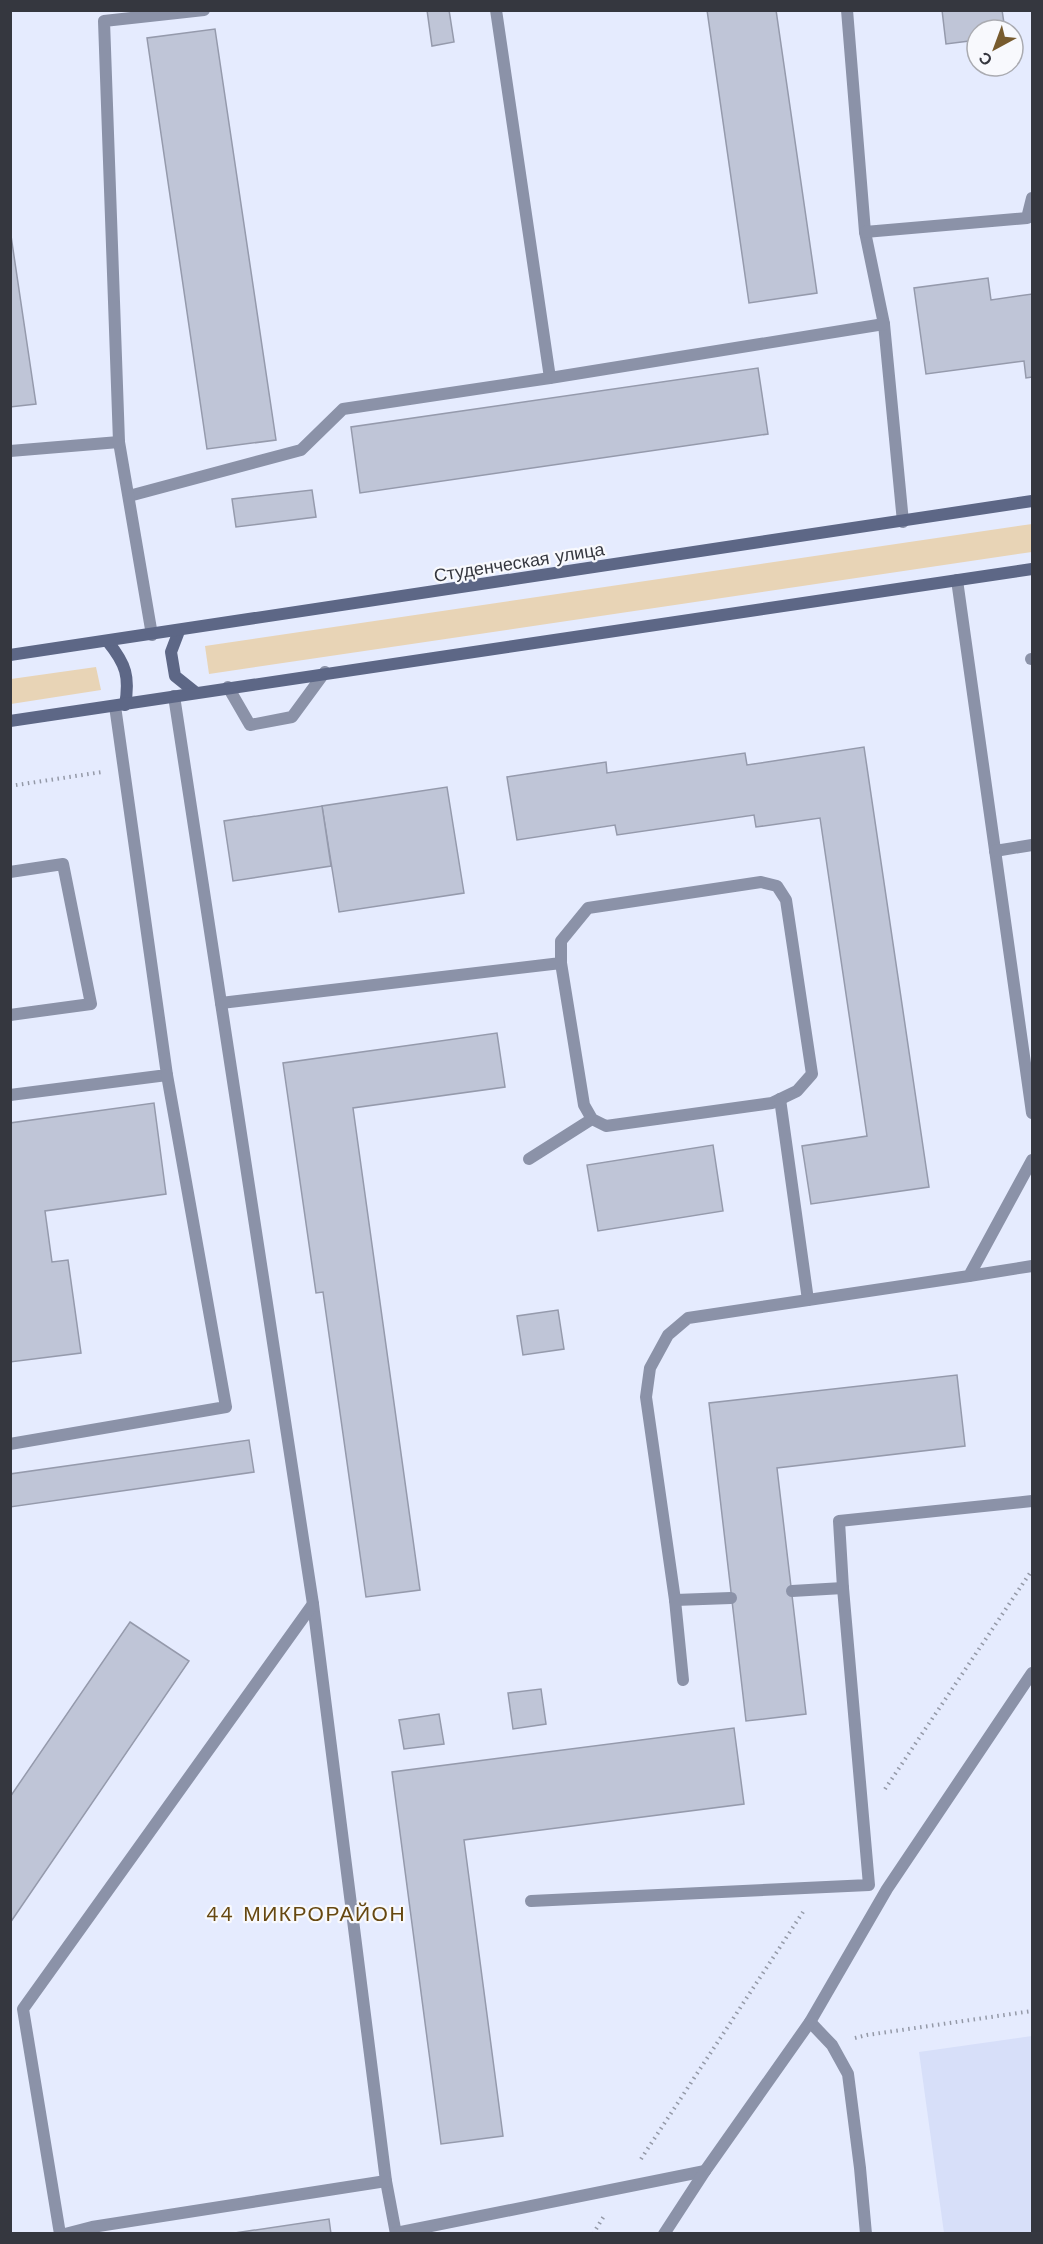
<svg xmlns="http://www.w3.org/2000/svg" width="1043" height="2244" font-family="'Work Sans',sans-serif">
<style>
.built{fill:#d7dff9}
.green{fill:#e8d4b6}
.building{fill:#bfc5d7;stroke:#959aac;stroke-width:1.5}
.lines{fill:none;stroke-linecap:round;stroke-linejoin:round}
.path{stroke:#9499a7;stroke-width:4;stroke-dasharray:1.5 4.5;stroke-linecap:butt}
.service{stroke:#8b92a8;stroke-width:12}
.secondary{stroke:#5d6786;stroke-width:12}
.labels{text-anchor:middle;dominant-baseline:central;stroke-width:4.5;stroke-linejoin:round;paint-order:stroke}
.street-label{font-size:18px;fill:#35373f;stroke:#f8f9fd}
.quarter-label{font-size:21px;letter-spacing:1.5px;fill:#664811;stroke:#f8f9fd}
</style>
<rect width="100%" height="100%" fill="#e5ebfe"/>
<!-- built -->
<path class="built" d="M 1032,2036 L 1032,2233 L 944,2233 L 919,2052 Z"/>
<!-- green -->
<g class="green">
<path d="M 1032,524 L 1032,552 L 209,674 L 205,646 Z"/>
<path d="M 96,667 L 101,690 L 11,704 L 11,679 Z"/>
</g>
<!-- building -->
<g class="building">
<path d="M 427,10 L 449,10 L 454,42 L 432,46 Z"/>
<path d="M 707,10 L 776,10 L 817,293 L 749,303 Z"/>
<path d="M 942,10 L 1002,10 L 1005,30 L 977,30 L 977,40 L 946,44 Z"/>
<path d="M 215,29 L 276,440 L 207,449 L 147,38 Z"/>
<path d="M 10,229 L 36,404 L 10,407 Z"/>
<path d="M 988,278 L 991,300 L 1032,294 L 1032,377 L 1026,378 L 1024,361 L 926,374 L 914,288 Z"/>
<path d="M 758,368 L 768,434 L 360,493 L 351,427 Z"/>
<path d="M 312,490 L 316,517 L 236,527 L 232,499 Z"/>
<path d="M 864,747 L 929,1187 L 811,1204 L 802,1146 L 867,1136 L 820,818 L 756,827 L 754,815 L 617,835 L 615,825 L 517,840 L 507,777 L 606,762 L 607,773 L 745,753 L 747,765 Z"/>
<path d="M 447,787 L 464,893 L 339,912 L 322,806 Z"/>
<path d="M 322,806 L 331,866 L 233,881 L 224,821 Z"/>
<path d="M 497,1033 L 505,1087 L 353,1108 L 420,1590 L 366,1597 L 323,1292 L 316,1293 L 283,1063 Z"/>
<path d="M 154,1103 L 166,1194 L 45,1211 L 52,1262 L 68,1260 L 81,1353 L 10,1362 L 10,1123 Z"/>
<path d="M 713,1145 L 723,1211 L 598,1231 L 587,1165 Z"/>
<path d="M 558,1310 L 564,1349 L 523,1355 L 517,1316 Z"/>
<path d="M 957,1375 L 965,1446 L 777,1468 L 806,1714 L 746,1721 L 709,1403 Z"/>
<path d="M 249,1440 L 254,1472 L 10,1507 L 10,1474 Z"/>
<path d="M 130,1622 L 189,1661 L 10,1923 L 10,1797 Z"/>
<path d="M 541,1689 L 546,1724 L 513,1729 L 508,1693 Z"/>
<path d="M 439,1714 L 444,1744 L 404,1749 L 399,1720 Z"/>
<path d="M 734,1728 L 744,1804 L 464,1840 L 503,2136 L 441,2144 L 392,1772 Z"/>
<path d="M 329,2219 L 331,2234 L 228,2234 Z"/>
</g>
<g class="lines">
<!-- path -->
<g class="path">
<path d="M 10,786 L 102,772"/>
<path d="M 885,1789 L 1032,1570"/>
<path d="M 855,2038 L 867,2035 L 1032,2011"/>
<path d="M 641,2159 L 803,1912"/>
<path d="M 593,2234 L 604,2216"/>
</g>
<!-- service -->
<g class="service">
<path d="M 496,10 L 550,378"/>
<path d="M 847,10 L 865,232 L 884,324 L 903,522"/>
<path d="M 865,232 L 1027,218 L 1032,198"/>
<path d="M 10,451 L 119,442"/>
<path d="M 129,496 L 301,450 L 343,409 L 550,378 L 884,324"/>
<path d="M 957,580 L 1032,1113"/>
<path d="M 152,635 L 119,442 L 104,21 L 204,10"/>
<path d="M 1031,659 L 1032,659"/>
<path d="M 228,687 L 250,725 L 292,717 L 325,672"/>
<path d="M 174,696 L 313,1604 L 386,2181 L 396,2234"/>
<path d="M 995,851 L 1032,845"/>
<path d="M 10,872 L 63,864 L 91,1004 L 10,1015"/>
<path d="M 221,1003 L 561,963 L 561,941 L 588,908 L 761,882 L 777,886 L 786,900 L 812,1074 L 797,1091 L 772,1103 L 606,1126 L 592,1119 L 584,1105 L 561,963"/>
<path d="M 10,1095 L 167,1075 L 115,706"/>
<path d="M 780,1099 L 808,1300"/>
<path d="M 529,1159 L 592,1119"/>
<path d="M 969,1276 L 1032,1266"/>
<path d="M 10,1444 L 226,1407 L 167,1075"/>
<path d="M 792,1591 L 843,1588"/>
<path d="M 675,1600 L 731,1598"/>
<path d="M 683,1680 L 675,1600 L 646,1397 L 650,1368 L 668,1335 L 688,1318 L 969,1276 L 1032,1160"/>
<path d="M 531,1901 L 869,1885 L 843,1588 L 839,1521 L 1032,1501"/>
<path d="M 810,2022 L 832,2045 L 848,2074 L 860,2168 L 866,2234"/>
<path d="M 396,2233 L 705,2171"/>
<path d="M 60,2234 L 23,2009 L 313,1604"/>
<path d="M 65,2234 L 92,2227 L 386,2181"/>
<path d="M 664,2234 L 705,2171 L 810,2022 L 887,1889 L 1032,1673"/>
</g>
<!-- secondary -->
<g class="secondary">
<path d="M 179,631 L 171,652 L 175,676 L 195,692"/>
<path d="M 108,642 C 126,664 130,677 125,705"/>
<path d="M 10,655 L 1032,501"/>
<path d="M 10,721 L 1032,569"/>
</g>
</g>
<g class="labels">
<!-- street labels -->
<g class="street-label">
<text transform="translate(519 562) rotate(-9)">Студенческая улица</text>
</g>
<!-- quarter labels -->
<g class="quarter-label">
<text x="306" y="1913">44 МИКРОРАЙОН</text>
</g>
</g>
<!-- border -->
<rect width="1043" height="2244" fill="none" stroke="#35373f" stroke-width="24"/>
<!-- north arrow -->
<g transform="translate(995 48) rotate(221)"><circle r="28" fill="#f8f9fd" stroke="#aaabb1" stroke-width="1.5"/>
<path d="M0-4.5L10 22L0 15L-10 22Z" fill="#775b2e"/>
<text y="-9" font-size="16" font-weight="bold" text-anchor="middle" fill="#35373f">С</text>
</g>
</svg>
